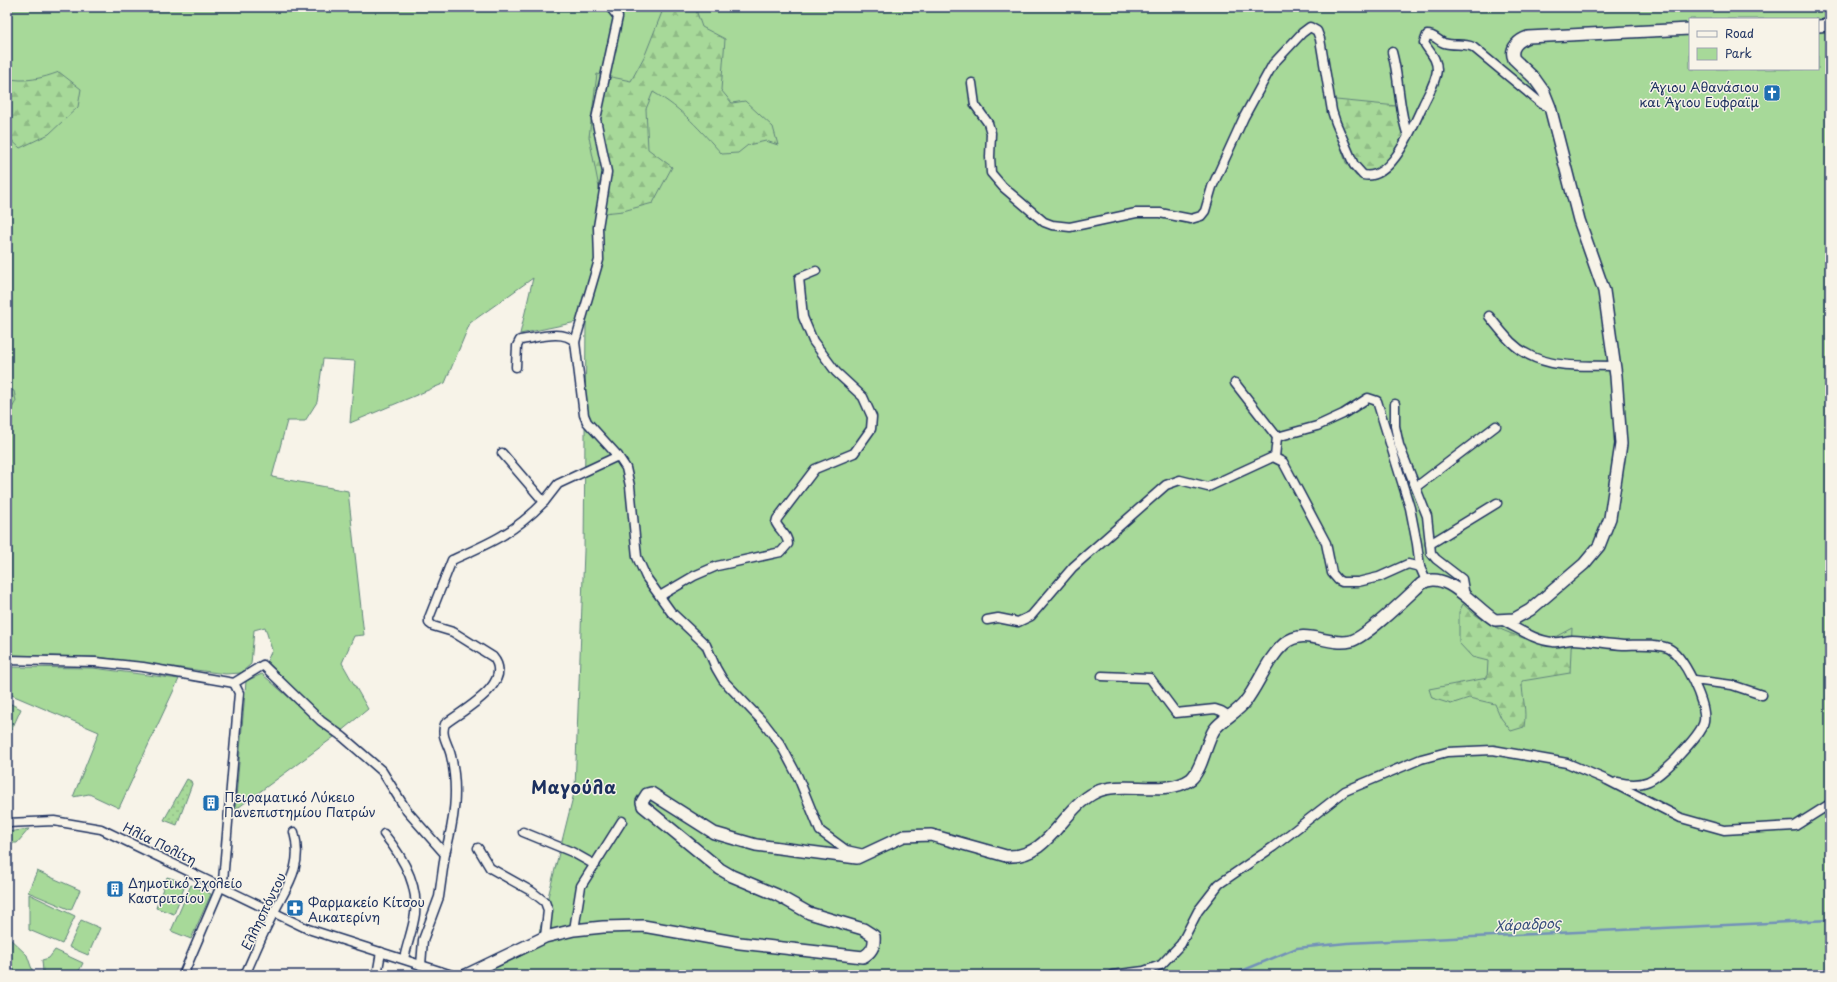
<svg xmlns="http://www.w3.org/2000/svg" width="1837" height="982" font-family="'Playpen Sans',sans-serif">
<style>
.green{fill:#a7d999;stroke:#61847c;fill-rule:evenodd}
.forest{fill:url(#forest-firs);stroke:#61847c}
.garden{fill:url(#garden-dots);stroke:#61847c}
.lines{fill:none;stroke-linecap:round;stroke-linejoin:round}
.stream{stroke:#7291b9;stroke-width:2.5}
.minor-casing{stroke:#1b2f5e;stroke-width:11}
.secondary-casing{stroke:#1b2f5e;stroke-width:14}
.minor{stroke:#f7f3e8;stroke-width:8}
.secondary{stroke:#f7f3e8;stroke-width:11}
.labels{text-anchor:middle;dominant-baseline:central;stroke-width:3;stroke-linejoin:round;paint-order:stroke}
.poi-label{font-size:13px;fill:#1b2f5e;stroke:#f7f3e8;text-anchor:start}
.street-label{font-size:13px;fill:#1b2f5e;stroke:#f7f3e8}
.water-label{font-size:14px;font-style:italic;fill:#38507c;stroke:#f7f3e8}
.district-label{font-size:17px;font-weight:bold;letter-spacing:1px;fill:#1b2f5e;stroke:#f7f3e8}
</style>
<defs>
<pattern id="forest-firs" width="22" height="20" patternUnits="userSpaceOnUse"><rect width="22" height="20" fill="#a7d999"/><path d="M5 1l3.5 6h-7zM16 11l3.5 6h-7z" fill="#8fbb86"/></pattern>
<pattern id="garden-dots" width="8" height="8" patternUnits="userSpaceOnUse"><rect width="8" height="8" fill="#a7d999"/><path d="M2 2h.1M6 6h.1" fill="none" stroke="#8fbb86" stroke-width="1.8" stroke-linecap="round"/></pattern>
</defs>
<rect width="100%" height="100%" fill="#f7f3e8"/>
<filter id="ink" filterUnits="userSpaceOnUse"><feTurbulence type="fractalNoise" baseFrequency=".025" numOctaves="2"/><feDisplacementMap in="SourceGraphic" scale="8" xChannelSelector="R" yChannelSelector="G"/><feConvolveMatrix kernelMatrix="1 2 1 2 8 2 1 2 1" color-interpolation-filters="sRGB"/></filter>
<g filter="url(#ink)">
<!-- green -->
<g class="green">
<path d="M 7,7 L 1830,7 L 1830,975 L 481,975 L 535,949 L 575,789 L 584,551 L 586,320 L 520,334 L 533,278 L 470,323 L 445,383 L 350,423 L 355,361 L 323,359 L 317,402 L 305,421 L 287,421 L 272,477 L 348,491 L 364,635 L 354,636 L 342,663 L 368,709 L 340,732 L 303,698 L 267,661 L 272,650 L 265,627 L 254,630 L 251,664 L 241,673 L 226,674 L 97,657 L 7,655 ZM 1690,19 L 1818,19 L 1818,69 L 1690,69 Z"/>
<path d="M 7,667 L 93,668 L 179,679 L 119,808 L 89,794 L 73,797 L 99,732 L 7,693 Z"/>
<path d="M 262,674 L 334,737 L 235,810 L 246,681 Z"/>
<path d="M 7,702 L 21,709 L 7,740 Z"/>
<path d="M 29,829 L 17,843 L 7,843 L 7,832 Z"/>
<path d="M 37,871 L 80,890 L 71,910 L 28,892 Z"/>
<path d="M 167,877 L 186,883 L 174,914 L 156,908 Z"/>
<path d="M 191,885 L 211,894 L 191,939 L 171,931 Z"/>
<path d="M 29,894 L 75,916 L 62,944 L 29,930 Z"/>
<path d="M 81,920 L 100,928 L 88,955 L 69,947 Z"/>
<path d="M 7,936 L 27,955 L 34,975 L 7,975 Z"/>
<path d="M 55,950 L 83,963 L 77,975 L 51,975 L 43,972 L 42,960 L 49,958 Z"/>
</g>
<!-- forest -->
<g class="forest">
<path d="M 664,7 L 695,7 L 702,27 L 725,39 L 721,90 L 732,103 L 745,101 L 773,127 L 778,145 L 766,141 L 748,145 L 738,153 L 722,154 C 699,129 684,110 653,92 L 646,109 L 648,149 L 672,167 L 653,203 L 623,211 L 604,213 L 589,137 L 597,74 L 631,81 L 645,55 Z"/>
<path d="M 59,72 L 81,89 L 78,107 L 49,134 L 20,148 L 7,136 L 7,78 C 24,83 43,78 59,72 Z"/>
<path d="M 1326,99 L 1397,106 L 1398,120 L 1414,120 L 1398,152 L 1372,178 L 1356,176 L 1346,163 Z"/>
<path d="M 7,388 L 14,391 L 16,401 L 7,417 Z"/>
<path d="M 1463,604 C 1485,626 1513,635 1542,644 L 1572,628 L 1570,673 L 1522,681 C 1522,699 1527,709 1524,727 L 1511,731 L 1501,718 L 1495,704 L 1469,698 L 1451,704 L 1432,698 L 1429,689 L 1487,678 L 1488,661 L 1472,657 L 1459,643 L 1459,612 Z"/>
</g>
<!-- garden -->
<path class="garden" d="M 187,779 L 191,781 L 192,784 L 177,825 L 164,820 Z"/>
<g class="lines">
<!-- stream -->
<path class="stream" d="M 1232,975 L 1297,948 L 1347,943 L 1830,920"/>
<!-- minor casing -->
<g class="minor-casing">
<g id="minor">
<path d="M 610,7 L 618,17 L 596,119 L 607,172 L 598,227 L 599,260 L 575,342 L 584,415 L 587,422 L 618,456 L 626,468 L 630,486 L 637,557 L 646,577 L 671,612 L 706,645 L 716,668 L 723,680 L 764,723 L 781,745 L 798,777 L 820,831 L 846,850 L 864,854"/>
<path d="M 1392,52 C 1400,81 1398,108 1408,136"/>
<path d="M 972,83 L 975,105 L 988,123 L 991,133 L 990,157 L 991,173 L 1003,187 L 1044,222 L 1052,225 L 1070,227 L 1136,213 L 1160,213 L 1191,219 L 1201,216 L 1205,211 L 1212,187 L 1244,117 L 1273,64 L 1302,33 L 1310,27 L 1317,31 L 1320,39 L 1332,111 L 1336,123 L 1354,165 L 1363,175 C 1392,182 1413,125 1423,105 C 1428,94 1436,82 1437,70 C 1437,58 1430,53 1424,43 L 1427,35 C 1435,35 1438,41 1444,43 C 1454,46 1463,43 1473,47 L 1542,104 L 1550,107"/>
<path d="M 1489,316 C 1496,325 1503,334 1511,342 C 1539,370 1578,365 1614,366"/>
<path d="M 516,367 L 517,346 L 520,340 C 537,338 563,329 575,342"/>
<path d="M 1235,383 L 1277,437 L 1275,457"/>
<path d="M 1395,404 L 1395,426 L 1399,445 L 1427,516 L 1431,553 L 1436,559 L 1462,579 L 1465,596"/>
<path d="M 1277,437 L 1317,426 L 1343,414 L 1368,398 L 1377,401 L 1410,508 L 1417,544 L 1420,567 L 1426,581"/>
<path d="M 502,453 L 544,502 L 558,484 L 618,456"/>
<path d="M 1416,487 L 1496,426"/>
<path d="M 1430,544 L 1497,503"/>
<path d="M 660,596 L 694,576 L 717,566 L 781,552 L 788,544 C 788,535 780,531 776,523 L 777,519 L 815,469 L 854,453 L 871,429 L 872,417 L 863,397 L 836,372 L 813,341 L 803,317 L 799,278 L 816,271"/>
<path d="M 987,620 L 998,618 L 1018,622 L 1031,616 L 1073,567 L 1166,485 L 1180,480 L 1208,487 L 1273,457 L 1283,462 L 1326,543 L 1332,573 L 1338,580 L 1342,582 L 1358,582 L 1379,577 L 1408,564 L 1420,567"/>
<path d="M 1503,621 C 1519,629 1536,641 1553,642 C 1559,643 1566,640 1572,640 C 1588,640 1606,644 1623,645 C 1637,645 1655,643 1668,648 C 1683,654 1707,704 1704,721 C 1702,733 1681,753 1673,762 C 1653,781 1645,788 1617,782"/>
<path d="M 7,660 L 95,662 L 143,667 L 234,683 L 263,665 L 321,721 L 343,737 L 382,771 L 407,811 L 445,854 L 439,897 L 423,940 L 421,965"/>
<path d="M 1102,676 L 1150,678 L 1176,713 L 1215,709 L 1221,711 L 1229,716"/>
<path d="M 1694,680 L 1732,685 L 1762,695"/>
<path d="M 7,823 L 54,821 L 101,829 L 308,929 L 452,975"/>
<path d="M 523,832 L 572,852 L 595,865"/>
<path d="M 384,834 C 402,856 419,884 415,914 C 413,929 407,944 404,959"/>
<path d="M 478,848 L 490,868 L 531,891 L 545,902 L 548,910 L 545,937"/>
<path d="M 445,854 C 454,821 459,791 451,756 C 449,745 440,736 445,724 C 463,710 515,683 493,657 L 453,632 L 433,626 L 429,623 L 429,618 L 452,560 C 490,543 514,533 544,502"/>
<path d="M 574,930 L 581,886 L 622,821"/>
<path d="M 183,975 L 223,881 L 239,693 L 234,683"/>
<path d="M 245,975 C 254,955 262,935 272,916 C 286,887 304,867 294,832"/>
<path d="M 377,975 L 381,952"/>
<path d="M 1112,975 L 1144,971 L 1161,965 L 1181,944 L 1198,911 L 1219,884 L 1273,847 L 1345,791 L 1421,759 L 1447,752 L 1493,750 L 1567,763 L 1607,780 L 1681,818 L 1724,830 L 1795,826 L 1830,804"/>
</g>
</g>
<!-- secondary casing -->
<g class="secondary-casing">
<g id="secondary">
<path d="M 1818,26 L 1830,25"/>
<path d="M 466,975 L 545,937 L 574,930 L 603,927 L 643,926 L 740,943 L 863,957 C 872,952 875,946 874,936 L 863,929 L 809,913 L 777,895 L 732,876 L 720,869 L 643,806 L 642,802 L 647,794 L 651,793 L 714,833 L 756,845 L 857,858 L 904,836 L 931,835 L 1006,856 C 1050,859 1061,809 1096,792 C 1123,780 1166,797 1191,779 C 1202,770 1206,743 1214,730 C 1222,719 1237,713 1245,702 C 1259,684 1267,659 1284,644 C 1305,626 1328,647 1351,641 C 1366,637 1407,597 1421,584 C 1445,567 1475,608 1495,620 L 1514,619 L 1530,610 L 1584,564 L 1599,546 L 1610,518 L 1621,444 L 1616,376 L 1604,291 L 1579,220 L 1550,107 L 1544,92 L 1534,78 L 1514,59 C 1509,48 1519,40 1528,37 L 1690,29"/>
</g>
</g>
<!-- minor -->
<use href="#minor" class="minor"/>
<!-- secondary -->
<use href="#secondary" class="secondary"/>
</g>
</g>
<!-- icons -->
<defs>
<g id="church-square" transform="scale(0.9)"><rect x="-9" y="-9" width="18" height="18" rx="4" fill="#1f6fb2" stroke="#f7f3e8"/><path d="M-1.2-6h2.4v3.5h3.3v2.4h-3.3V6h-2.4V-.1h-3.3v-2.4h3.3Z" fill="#fff"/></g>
<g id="building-square" transform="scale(0.9)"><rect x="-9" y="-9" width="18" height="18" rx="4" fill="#1f6fb2" stroke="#f7f3e8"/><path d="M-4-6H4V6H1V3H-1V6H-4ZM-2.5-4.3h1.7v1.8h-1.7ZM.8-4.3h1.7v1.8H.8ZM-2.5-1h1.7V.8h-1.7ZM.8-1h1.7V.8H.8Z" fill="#fff"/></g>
<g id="pharmacy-square" transform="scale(0.9)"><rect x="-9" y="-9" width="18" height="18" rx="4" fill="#1f6fb2" stroke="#f7f3e8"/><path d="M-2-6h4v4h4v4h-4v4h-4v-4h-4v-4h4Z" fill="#fff"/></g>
</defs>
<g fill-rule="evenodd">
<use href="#church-square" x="1772" y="93"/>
<use href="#building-square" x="211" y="803"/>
<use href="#building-square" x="115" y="889"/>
<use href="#pharmacy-square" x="295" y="908"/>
</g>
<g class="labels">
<!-- poi labels -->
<g class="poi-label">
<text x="1759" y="86" text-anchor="end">Άγιου Αθανάσιου<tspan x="1759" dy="15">και Άγιου Ευφραϊμ</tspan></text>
<text x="224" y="796">Πειραματικό Λύκειο<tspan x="224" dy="15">Πανεπιστημίου Πατρών</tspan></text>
<text x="128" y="882">Δημοτικό Σχολείο<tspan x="128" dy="15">Καστριτσίου</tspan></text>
<text x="308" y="901">Φαρμακείο Κίτσου<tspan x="308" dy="15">Αικατερίνη</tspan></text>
</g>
<!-- street labels -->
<g class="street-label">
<text transform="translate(160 843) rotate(26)">Ηλία Πολίτη</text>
<text transform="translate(263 911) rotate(-64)">Ελλησπόντου</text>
</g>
<!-- water labels -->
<g class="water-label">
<text transform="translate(1528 924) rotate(-3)">Χάραδρος</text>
</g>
<!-- district labels -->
<g class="district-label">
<text x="574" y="787">Μαγούλα</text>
</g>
</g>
<!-- margin -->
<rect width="1837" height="982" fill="none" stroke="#f7f3e8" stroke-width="24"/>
<rect x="12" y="12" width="1813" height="958" fill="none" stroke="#1b2f5e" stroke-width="1.5" filter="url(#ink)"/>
<!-- legend -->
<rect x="1689" y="18" width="130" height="52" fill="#f7f3e8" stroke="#9fa5b1"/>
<rect x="1697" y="31" width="20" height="6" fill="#f7f3e8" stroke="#9fa5b1"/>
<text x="1725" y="38" font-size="12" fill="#1b2f5e">Road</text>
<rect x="1697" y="48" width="20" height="12" fill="#a7d999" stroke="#9fa5b1"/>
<text x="1725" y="58" font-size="12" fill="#1b2f5e">Park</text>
</svg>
